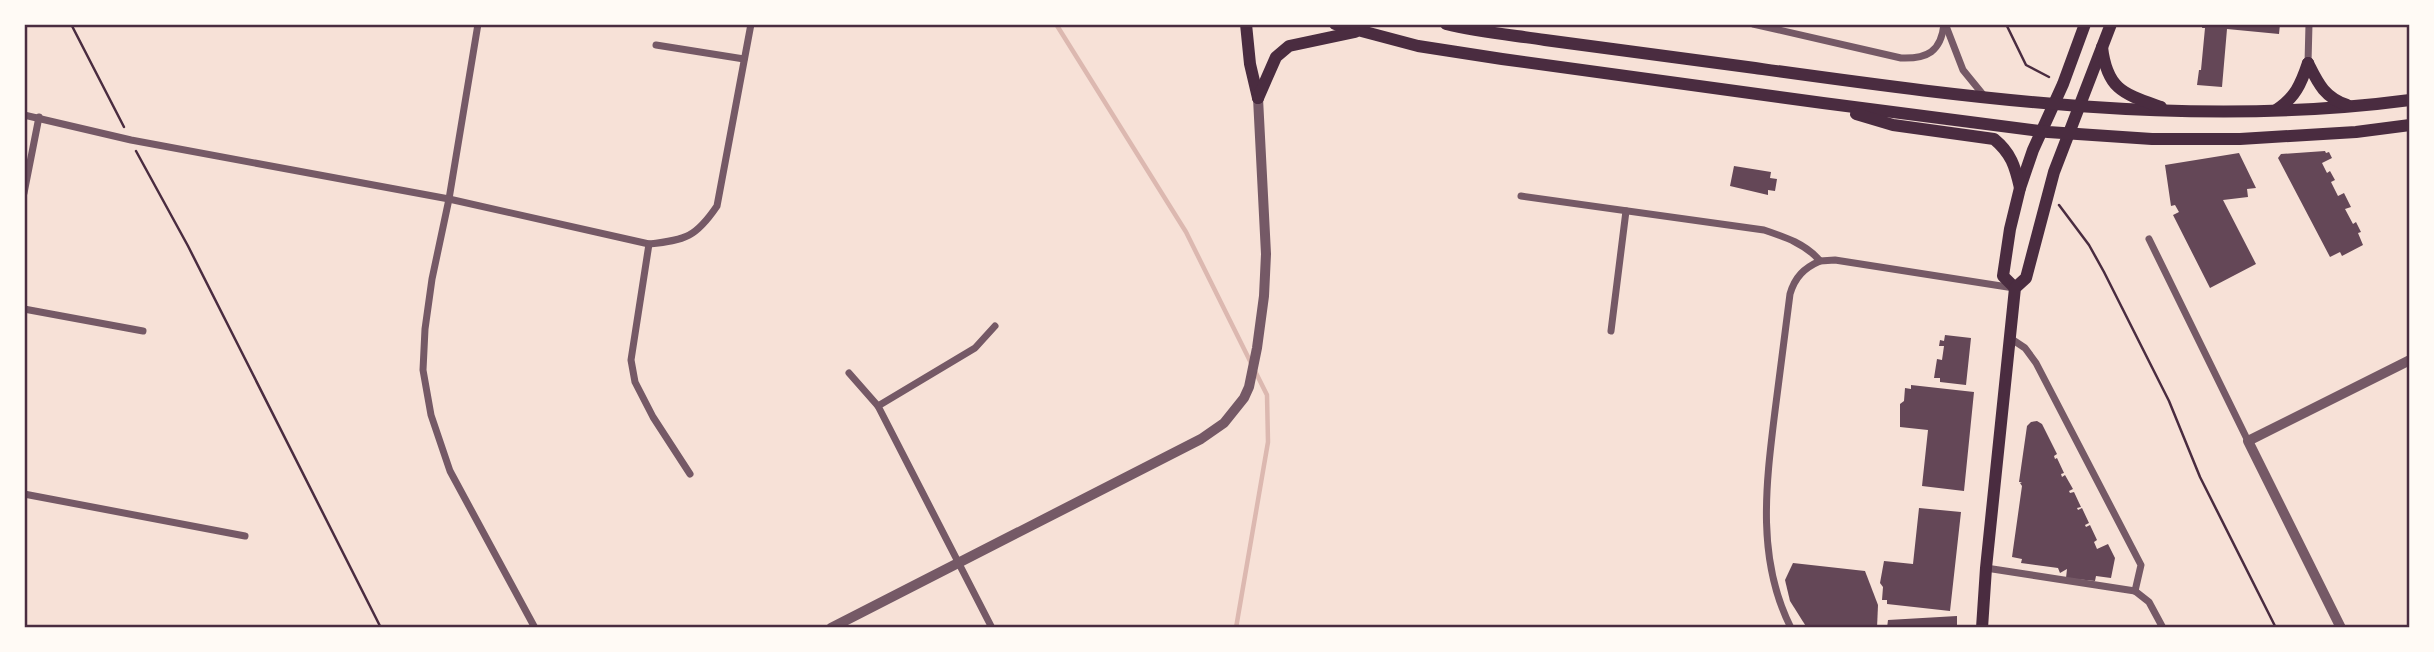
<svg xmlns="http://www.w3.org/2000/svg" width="2434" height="652" font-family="Quicksand,sans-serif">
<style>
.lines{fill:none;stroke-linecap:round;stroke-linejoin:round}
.stream{stroke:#dcb8b0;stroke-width:4.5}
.building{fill:#644757}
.path{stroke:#4a2c40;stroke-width:2.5}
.minor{stroke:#755966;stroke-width:7}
.tertiary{stroke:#755966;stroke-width:10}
.secondary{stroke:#4a2c40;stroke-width:12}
.primary{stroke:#4a2c40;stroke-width:12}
.neatline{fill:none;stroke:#4a2c40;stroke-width:2.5}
</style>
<rect width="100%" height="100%" fill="#f7e1d7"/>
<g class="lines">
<!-- stream -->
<g class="stream">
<path d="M 1056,24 L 1186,232 L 1251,363"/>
<path d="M 1236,628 L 1268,442 L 1267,395 L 1255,371"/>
</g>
</g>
<!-- building -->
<g class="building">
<path d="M 2203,24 L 2280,24 L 2279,34 L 2227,29 L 2222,87 L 2197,85 L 2199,70 L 2201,70 L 2205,28 L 2202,28 Z"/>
<path d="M 2325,151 L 2326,153 L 2329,152 L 2332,158 L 2322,163 L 2327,173 L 2330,171 L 2335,180 L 2331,182 L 2338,196 L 2344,193 L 2351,207 L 2345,209 L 2353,224 L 2356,222 L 2361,232 L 2358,233 L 2363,245 L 2342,256 L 2340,252 L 2330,257 L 2278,158 L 2281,154 Z"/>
<path d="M 2239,153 L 2256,188 L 2247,189 L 2248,197 L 2223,200 L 2256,264 L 2210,288 L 2173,215 L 2179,212 L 2175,205 L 2171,206 L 2165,165 Z"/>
<path d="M 1734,166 L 1771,172 L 1770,178 L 1777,179 L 1775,191 L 1768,190 L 1768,195 L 1730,186 Z"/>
<path d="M 1945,335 L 1971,338 L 1966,385 L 1940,382 L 1940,378 L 1934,378 L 1937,359 L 1942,360 L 1944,346 L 1939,346 L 1940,340 L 1944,341 Z"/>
<path d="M 1911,385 L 1974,392 L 1964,491 L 1922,486 L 1928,430 L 1900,427 L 1900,404 L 1904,401 L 1905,388 L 1911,389 Z"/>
<path d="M 2037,421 L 2042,424 L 2057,454 L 2054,456 L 2055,459 L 2057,458 L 2064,473 L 2061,474 L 2062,477 L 2065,475 L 2073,489 L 2069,491 L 2070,493 L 2074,492 L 2081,507 L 2077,508 L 2078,510 L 2082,508 L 2089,523 L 2085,525 L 2086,527 L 2090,525 L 2097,540 L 2094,542 L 2097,549 L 2108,544 L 2115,558 L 2111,578 L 2096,576 L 2095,581 L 2066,578 L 2067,569 L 2060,573 L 2058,568 L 2021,563 L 2022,559 L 2012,557 L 2022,486 L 2020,483 L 2022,482 L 2019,482 L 2027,426 L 2031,422 Z"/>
<path d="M 1919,508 L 1961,512 L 1950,611 L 1887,604 L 1887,600 L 1882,600 L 1883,587 L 1880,583 L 1884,561 L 1913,564 Z"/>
<path d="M 1793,563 L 1865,571 L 1878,605 L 1877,628 L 1807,628 L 1790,601 L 1785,580 Z"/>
<path d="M 1957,616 L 1957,628 L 1887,628 L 1888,620 Z"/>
</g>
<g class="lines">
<!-- path -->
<g class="path">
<path d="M 71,24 L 124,127"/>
<path d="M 2006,24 L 2026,65 L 2049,77"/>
<path d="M 136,151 L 188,246 L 381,628"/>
<path d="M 2059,205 L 2089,245 L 2104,272 L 2169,401 L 2200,477 L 2276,628"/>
</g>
<!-- minor -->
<g class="minor">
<path d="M 478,24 L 449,199 L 432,279 L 425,329 L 423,370 L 431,415 L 450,471 L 535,628"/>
<path d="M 1753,24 L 1901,58 C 1927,59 1941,52 1944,24"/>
<path d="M 1946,26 L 1963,70 L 1985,97"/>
<path d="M 656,45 L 744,59"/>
<path d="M 2308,63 L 2309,24"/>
<path d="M 24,115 L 131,140 L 449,199 L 649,244 C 686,240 696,237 717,206 L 751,24"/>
<path d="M 24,193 L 39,117"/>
<path d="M 1521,196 L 1764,230 C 1785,237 1806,244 1820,261 L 1835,260 L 2014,288"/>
<path d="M 2149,239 L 2248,441"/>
<path d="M 649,244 L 631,360 L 635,382 L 653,417 L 690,474"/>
<path d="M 24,309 L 143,331"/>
<path d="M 1611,331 L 1626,211"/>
<path d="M 2010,338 L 2025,348 L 2036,363 L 2141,565 L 2135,591"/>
<path d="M 849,373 L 878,406"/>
<path d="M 24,494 L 245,536"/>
<path d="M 1986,568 L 2135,591"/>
<path d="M 2135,591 L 2149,602 L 2163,628"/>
<path d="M 992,628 L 878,406 L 975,348 L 995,326"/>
<path d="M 1791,628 C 1756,559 1766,484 1775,411 C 1780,372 1785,333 1790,294 C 1795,277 1804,268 1820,261"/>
</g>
<!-- tertiary -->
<g class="tertiary">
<path d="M 831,628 L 1201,439 L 1224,423 L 1244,398 L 1249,387 L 1257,348 L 1264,296 L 1266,254 L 1258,98"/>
<path d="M 2341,628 L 2248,441 L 2410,360"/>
</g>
<!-- secondary -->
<g class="secondary">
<path d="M 2015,288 L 2003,276 L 2010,229 L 2020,188 L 2033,150 L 2063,84 L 2085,24"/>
<path d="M 1982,628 L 1986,568 L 2015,288 L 2026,278 L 2054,172 L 2111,24"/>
</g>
<!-- primary -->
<g class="primary">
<path d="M 1246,24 L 1250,64 L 1258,98"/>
<path d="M 1335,24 L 1418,46 L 1502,59 L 1823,103 L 2048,132 L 2152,139 L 2240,139 L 2356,132 L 2410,125"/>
<path d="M 1446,24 C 1478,32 1512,35 1545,40 C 1615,50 1685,59 1755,68 C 1972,98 2191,129 2410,100"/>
<path d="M 2102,47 C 2107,90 2124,94 2161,107"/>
<path d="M 2308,63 C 2318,83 2324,97 2347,105"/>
<path d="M 1258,98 L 1276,57 L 1289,46 L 1355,32"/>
<path d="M 2276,110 C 2295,98 2301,84 2308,63"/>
<path d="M 1856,114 L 1893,125 L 1994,139 C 2011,153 2015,166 2020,188"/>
</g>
</g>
<!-- border -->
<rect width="2434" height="652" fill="none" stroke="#fffaf5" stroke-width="52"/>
<rect x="26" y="26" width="2382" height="600" class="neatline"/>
</svg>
